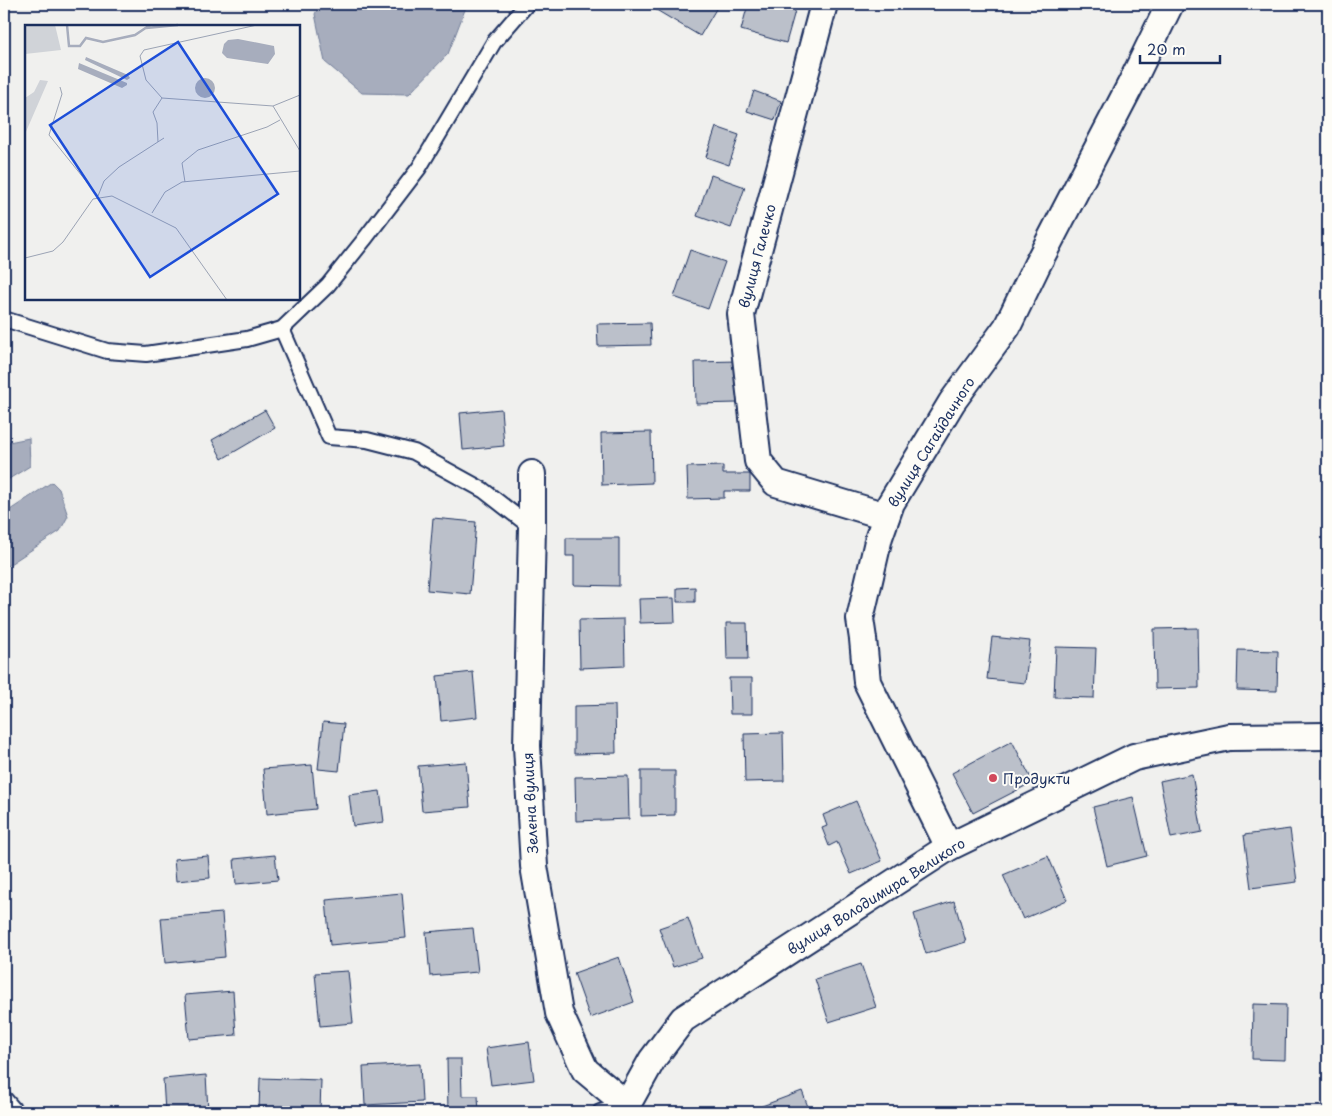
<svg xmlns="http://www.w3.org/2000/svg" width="1332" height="1116" font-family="'Playpen Sans',sans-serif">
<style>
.water{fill:#a7adbd;stroke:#6f7b97}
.building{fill:#bbc0ca;stroke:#1b2f5e}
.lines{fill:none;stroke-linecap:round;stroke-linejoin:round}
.service-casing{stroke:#1b2f5e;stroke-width:18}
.minor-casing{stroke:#1b2f5e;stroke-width:30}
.service{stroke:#fdfcf7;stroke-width:14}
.minor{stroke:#fdfcf7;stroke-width:26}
.poi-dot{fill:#d1495b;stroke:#fdfcf7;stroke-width:2}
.labels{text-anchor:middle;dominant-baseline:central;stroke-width:4;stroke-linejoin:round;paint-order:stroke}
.street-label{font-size:14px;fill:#1b2f5e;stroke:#fdfcf7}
.poi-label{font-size:14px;fill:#1b2f5e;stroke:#fdfcf7;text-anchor:start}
.inset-river{fill:none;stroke:#a7adbd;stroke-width:2.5}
.inset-road{fill:none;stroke:#9ba3b4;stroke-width:1}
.view{fill:#1d4ed8;fill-opacity:0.15;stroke:#1d4ed8;stroke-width:2.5}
.inset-edge{fill:none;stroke:#1b2f5e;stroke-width:2.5}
</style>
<rect width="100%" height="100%" fill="#f0f0ee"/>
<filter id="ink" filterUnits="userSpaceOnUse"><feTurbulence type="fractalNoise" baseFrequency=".02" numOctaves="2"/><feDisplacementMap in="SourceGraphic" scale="10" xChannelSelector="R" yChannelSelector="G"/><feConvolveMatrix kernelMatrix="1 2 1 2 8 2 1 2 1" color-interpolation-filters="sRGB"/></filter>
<g filter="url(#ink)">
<!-- water -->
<g class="water">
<path d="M 320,4 L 466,4 L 466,7 L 448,54 L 409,94 L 362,93 L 325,62 L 315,14 Z"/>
<path d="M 29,438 L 30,466 L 4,482 L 4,443 Z"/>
<path d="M 52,482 L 59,489 L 68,516 L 60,531 L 4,568 L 4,514 Z"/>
</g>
<!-- building -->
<g class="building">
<path d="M 656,4 L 719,4 L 700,36 L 653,8 Z"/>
<path d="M 748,4 L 797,4 L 786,43 L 741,30 Z"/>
<path d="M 754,91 L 781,101 L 775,120 L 747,111 Z"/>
<path d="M 716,127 L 739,135 L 729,165 L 706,157 Z"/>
<path d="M 711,175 L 745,187 L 731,228 L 697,216 Z"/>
<path d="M 690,250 L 725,262 L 708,309 L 674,297 Z"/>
<path d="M 650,323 L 651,345 L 598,346 L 597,324 Z"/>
<path d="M 737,361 L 737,403 L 696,404 L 695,362 Z"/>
<path d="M 501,409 L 504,446 L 463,450 L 460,413 Z"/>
<path d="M 265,410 L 275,428 L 222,459 L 212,440 Z"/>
<path d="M 651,432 L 652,483 L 602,485 L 601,433 Z"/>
<path d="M 723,466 L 723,474 L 750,474 L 750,491 L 724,491 L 724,498 L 688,499 L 687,467 Z"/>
<path d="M 433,518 L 476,522 L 470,594 L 427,590 Z"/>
<path d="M 566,538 L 619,538 L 619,586 L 574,585 L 574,556 L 566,556 Z"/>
<path d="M 695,587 L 695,602 L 677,602 L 677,588 Z"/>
<path d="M 674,598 L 675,622 L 640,623 L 639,599 Z"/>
<path d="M 624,619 L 625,666 L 580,668 L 579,620 Z"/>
<path d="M 726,623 L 747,623 L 748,659 L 727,659 Z"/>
<path d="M 1198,628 L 1199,688 L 1155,689 L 1154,629 Z"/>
<path d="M 992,637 L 1030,641 L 1025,683 L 987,679 Z"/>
<path d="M 1056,647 L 1096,648 L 1094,698 L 1054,697 Z"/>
<path d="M 1238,650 L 1278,651 L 1277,691 L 1237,690 Z"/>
<path d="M 473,672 L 477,717 L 441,721 L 437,676 Z"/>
<path d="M 729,678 L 752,678 L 752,714 L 730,714 Z"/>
<path d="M 615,705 L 616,753 L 574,754 L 574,706 Z"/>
<path d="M 323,722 L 344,724 L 339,771 L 318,769 Z"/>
<path d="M 783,733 L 784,781 L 745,782 L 744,734 Z"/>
<path d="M 1012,741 L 1033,782 L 973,813 L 952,773 Z"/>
<path d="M 466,762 L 470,807 L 422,811 L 418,766 Z"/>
<path d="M 312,765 L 316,809 L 267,814 L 263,769 Z"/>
<path d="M 641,771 L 675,771 L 675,815 L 641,816 Z"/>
<path d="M 1192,774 L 1202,832 L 1171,838 L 1160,781 Z"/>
<path d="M 628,776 L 629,819 L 576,821 L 575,777 Z"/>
<path d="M 380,791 L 384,822 L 353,826 L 349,795 Z"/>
<path d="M 1133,797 L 1147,856 L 1107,866 L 1093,807 Z"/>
<path d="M 856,801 L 882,861 L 851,874 L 837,842 L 829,846 L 822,828 L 827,826 L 823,815 Z"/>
<path d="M 1290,829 L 1297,882 L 1251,888 L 1244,835 Z"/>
<path d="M 275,855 L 278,880 L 236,884 L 234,859 Z"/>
<path d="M 208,856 L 210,878 L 176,881 L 174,859 Z"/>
<path d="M 1048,856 L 1067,900 L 1023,919 L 1003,875 Z"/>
<path d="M 402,893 L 406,938 L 330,945 L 326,900 Z"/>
<path d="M 954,901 L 966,942 L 926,954 L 914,914 Z"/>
<path d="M 222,913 L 225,957 L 165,963 L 161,918 Z"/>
<path d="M 688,918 L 702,958 L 673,967 L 659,928 Z"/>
<path d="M 473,928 L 478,972 L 430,976 L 426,932 Z"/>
<path d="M 619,957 L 634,1002 L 590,1018 L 574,973 Z"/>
<path d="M 861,964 L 876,1007 L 829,1022 L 815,979 Z"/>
<path d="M 348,971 L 353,1023 L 320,1026 L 315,973 Z"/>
<path d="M 233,991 L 236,1035 L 189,1039 L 185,995 Z"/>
<path d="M 1253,1004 L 1286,1005 L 1285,1060 L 1252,1059 Z"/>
<path d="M 529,1042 L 534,1080 L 491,1085 L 486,1048 Z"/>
<path d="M 447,1059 L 461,1059 L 462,1096 L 478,1096 L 479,1112 L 448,1112 Z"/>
<path d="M 420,1064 L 422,1102 L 365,1105 L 363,1067 Z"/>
<path d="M 206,1075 L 208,1111 L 165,1112 L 163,1079 Z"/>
<path d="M 260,1078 L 321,1080 L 320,1112 L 259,1112 Z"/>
<path d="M 802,1091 L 810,1112 L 765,1112 L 762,1106 Z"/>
</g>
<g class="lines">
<!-- service casing -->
<g class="service-casing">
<g id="service">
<path d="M 4,319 L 107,351 L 146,354 L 247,339 L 282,329 L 329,437 L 367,440 L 414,452 L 483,490 L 532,528"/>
<path d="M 282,329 L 328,285 L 364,240 L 419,168 L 494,42 L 527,4"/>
<path d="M 4,1098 L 16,1112"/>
<path d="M 600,1112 L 627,1105"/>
</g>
</g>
<!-- minor casing -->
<g class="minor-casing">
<g id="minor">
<path d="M 824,4 L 741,314 L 758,461 L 776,483 L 886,516"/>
<path d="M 532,474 L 532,528 L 527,746 L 534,866 L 559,1013 L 585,1070 L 627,1105"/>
<path d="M 949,847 L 867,682 L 863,639 L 860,619 L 879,537 L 891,503 L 952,402 L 1007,327 L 1037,265 L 1130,86 L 1170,4"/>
<path d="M 627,1112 L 627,1105 L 652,1060 L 683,1019 L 949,847 L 1134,757 L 1229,737 L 1328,736"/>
</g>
</g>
<!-- service -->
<use href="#service" class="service"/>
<!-- minor -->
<use href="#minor" class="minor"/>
</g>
</g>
<!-- markers -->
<circle class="poi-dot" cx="993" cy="778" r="5"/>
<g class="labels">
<!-- street labels -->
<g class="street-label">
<text transform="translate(757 256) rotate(-75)">вулиця Галечко</text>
<text transform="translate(931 442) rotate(-58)">вулиця Сагайдачного</text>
<text transform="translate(530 803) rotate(-93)">Зелена вулиця</text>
<text transform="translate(876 896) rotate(-32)">вулиця Володимира Великого</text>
</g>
<!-- poi labels -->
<g class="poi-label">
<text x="1003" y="778">Продукти</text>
</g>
</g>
<!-- overview -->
<g transform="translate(25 25)">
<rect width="275" height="275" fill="#f0f0ee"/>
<path d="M 0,0 L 30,0 L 36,25 L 0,29 ZM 15,55 L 23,56 L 0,109 L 0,73 L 9,67 Z" fill="#d0d3d8"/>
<path d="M 213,14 L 249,21 L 250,29 L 243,39 L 202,33 L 197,28 L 199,19 L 203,15 ZM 61,32 L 103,50 L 105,53 L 102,55 L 60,35 ZM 54,38 L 102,58 L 102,60 L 97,63 L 53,44 ZM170 63a10 10 0 1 1 20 0a10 10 0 1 1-20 0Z" fill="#a7adbd"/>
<path class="inset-river" d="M 42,0 L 44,21 L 55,21 L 61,13 L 78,17 L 110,10 L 125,0M 121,3 L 153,0"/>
<path class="inset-road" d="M 35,62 L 37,69 L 24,110 L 73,171M 137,73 L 248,81 L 275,70M 248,81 L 275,126M 133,117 L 132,98 L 128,87 L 137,73 L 121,55 L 115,31 L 119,25 L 232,0M 160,157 L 157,138 L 173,125 L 242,102 L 255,95M 73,171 L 79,156 L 94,142 L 139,113M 127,188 L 140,167 L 157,157 L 275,146M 0,233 L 28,226 L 38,217 L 68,174 L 87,171 L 151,203 L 202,275"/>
<path class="view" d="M 153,17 L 253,169 L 125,252 L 25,100 Z"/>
<rect width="275" height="275" class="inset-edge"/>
</g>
<!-- margin -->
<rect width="1332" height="1116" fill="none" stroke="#fdfcf7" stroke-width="20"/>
<rect x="10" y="10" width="1312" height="1096" fill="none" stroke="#1b2f5e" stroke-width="2" filter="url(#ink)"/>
<!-- scale -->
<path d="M1140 55v8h80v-8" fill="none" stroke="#1b2f5e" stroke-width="2.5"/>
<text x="1147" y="55" font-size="15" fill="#1b2f5e" stroke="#fdfcf7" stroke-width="4" paint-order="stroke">20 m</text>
</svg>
